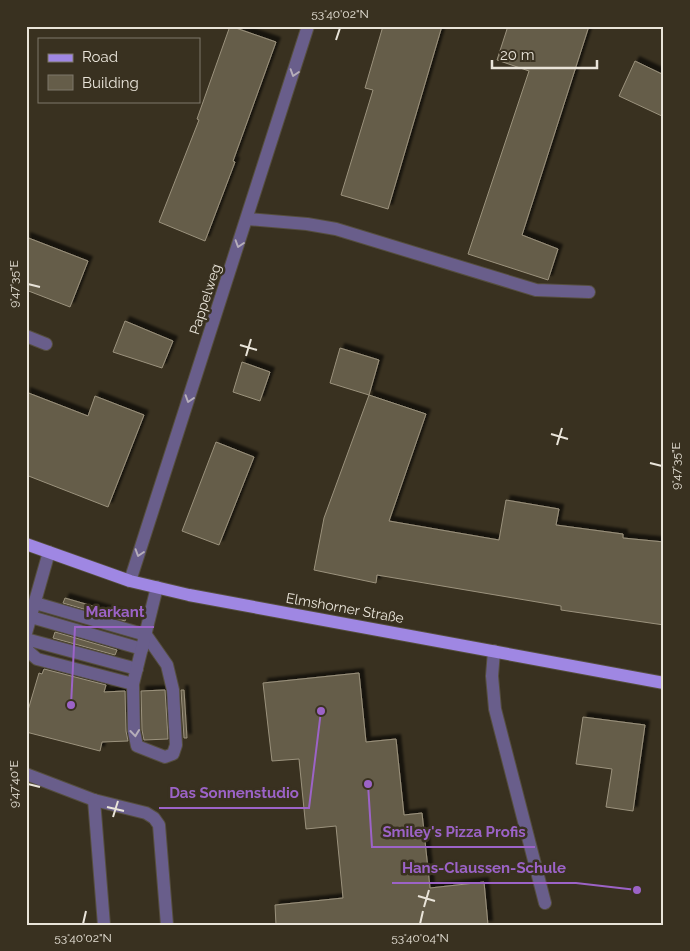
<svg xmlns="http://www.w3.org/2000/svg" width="690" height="951" font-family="Raleway,sans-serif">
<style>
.building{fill:#655d49;stroke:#9b927d;filter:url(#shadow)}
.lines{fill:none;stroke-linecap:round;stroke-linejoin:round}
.minor-casing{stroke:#554e3e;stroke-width:14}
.major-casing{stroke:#554e3e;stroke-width:14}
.minor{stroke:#695e8b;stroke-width:12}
.major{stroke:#9f87e3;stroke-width:12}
.oneway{stroke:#b6aeba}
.ticks{fill:none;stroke:#e9e4d9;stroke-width:2}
.labels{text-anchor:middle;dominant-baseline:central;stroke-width:5;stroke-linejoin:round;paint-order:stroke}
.street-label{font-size:14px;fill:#e9e4d9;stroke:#393120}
.leader{fill:none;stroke:#9c63c7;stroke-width:2}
.callout-dot{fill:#9c63c7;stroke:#393120;stroke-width:2}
.callout-label{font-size:15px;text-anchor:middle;font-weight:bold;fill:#9c63c7;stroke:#393120;stroke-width:5;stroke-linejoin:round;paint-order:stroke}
.neatline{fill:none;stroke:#e9e4d9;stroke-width:2}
.ticks-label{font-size:12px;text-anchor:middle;fill:#e9e4d9}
</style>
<defs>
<filter id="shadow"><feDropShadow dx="4.5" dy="-4.5" stdDeviation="1" flood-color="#0009"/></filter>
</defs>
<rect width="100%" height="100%" fill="#393120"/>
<!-- building -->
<g class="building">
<path d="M 230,26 L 276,42 L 233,161 L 235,162 L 205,241 L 159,222 L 199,120 L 197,119 Z"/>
<path d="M 383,26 L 442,26 L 388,209 L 341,195 L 373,90 L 365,88 Z"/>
<path d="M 508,26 L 589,26 L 522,235 L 558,249 L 548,280 L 468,254 L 529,71 L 497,60 Z"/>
<path d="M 635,61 L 664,75 L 664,117 L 619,96 Z"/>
<path d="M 26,237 L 88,261 L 70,307 L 26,290 Z"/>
<path d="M 125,321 L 173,341 L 162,368 L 113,352 Z"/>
<path d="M 340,348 L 379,360 L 369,395 L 330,383 Z"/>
<path d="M 242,362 L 270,372 L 260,401 L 233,392 Z"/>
<path d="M 26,392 L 88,416 L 95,396 L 144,415 L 108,507 L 26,475 Z"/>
<path d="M 369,395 L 426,414 L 389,521 L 499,540 L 506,500 L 559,509 L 556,525 L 623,534 L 623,538 L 664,542 L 664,625 L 561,610 L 561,606 L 377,575 L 376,583 L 314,570 L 324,518 Z"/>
<path d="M 216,442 L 254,457 L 219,545 L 182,531 Z"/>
<path d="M 65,598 L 127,616 L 125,621 L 63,603 Z"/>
<path d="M 55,632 L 117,650 L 115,655 L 53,638 Z"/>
<path d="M 44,669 L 106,685 L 104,692 L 125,691 L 126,731 L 128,741 L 102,742 L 100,751 L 26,732 L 26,717 L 39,673 L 42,674 Z"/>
<path d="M 359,673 L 366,742 L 396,739 L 404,815 L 422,813 L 430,888 L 484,882 L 488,925 L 276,925 L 275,905 L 343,898 L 336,826 L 306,829 L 299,759 L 272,761 L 263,683 Z"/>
<path d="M 165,690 L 168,739 L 144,740 L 142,730 L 141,691 Z"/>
<path d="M 181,690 L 184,690 L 187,738 L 184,738 Z"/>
<path d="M 583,717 L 645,725 L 633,811 L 606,807 L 612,769 L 576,764 Z"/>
</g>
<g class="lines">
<!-- minor casing -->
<g class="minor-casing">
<g id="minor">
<path d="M 247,219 L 307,224 L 336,229 L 536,290 L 589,292"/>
<path d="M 26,336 L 46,344"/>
<path d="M 130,581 L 308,26"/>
<path d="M 35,603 L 146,635 L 167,665 L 173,690 L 176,745 L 173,754 L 165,757 L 137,746 L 134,731 L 133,684"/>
<path d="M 31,617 L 142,649"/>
<path d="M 26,633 L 49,552"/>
<path d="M 26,639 L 137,669"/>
<path d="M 26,646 L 28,651 L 37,659 L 133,684 L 157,587"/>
<path d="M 494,651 L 492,676 L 495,709 L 545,903"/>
<path d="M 26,774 L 94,800 L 146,813 L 154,818 L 159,825 L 167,925"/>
<path d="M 94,800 L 104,925"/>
</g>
</g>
<!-- major casing -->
<g class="major-casing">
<path id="major" d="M 26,544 L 130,581 L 189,595 L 664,683"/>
</g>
<!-- minor -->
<use href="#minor" class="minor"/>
<!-- major -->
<use href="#major" class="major"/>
</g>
<!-- one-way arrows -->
<defs><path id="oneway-chevron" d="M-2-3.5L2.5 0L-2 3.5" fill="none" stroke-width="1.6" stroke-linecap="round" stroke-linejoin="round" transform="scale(1.25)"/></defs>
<g class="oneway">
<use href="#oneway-chevron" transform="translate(294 73) rotate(108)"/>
<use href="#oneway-chevron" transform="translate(239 244) rotate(108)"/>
<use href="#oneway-chevron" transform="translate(189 399) rotate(108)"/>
<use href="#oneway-chevron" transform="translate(139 553) rotate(108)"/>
<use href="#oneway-chevron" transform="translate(135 733) rotate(84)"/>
</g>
<!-- ticks -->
<path class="ticks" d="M 336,40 L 340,28M 28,284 L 40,287M 240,345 L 257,350M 246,356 L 251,339M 551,434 L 568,439M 557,445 L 562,428M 650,463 L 662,466M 28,784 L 40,787M 107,807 L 124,811M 113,817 L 118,801M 418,896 L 435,901M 424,907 L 429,890M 83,924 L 86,911M 420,924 L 423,911"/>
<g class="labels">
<!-- street labels -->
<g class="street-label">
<text transform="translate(205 299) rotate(-72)">Pappelweg</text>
<text transform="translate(345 608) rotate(10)">Elmshorner Straße</text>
</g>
</g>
<!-- callouts -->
<path class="leader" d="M71 705L75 627H154M321 711L309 808H159M368 784L372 847H535M637 890L576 883H392"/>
<g class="callout-dot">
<circle cx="71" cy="705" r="5"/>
<circle cx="321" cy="711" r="5"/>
<circle cx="368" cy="784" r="5"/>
<circle cx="637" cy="890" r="5"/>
</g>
<g class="callout-label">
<text x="115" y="617">Markant</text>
<text x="234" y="798">Das Sonnenstudio</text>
<text x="454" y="837">Smiley's Pizza Profis</text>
<text x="484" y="873">Hans-Claussen-Schule</text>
</g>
<!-- border -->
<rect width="690" height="951" fill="none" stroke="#393120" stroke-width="55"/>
<!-- legend -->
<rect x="38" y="38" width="162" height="65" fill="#393120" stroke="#7f796a"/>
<rect x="48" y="54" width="25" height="8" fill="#9f87e3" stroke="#7f796a"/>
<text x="82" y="62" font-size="15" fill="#e9e4d9">Road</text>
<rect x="48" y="75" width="25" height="15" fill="#655d49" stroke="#7f796a"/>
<text x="82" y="88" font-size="15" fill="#e9e4d9">Building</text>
<!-- scale -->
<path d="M492 60v8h105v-8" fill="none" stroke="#e9e4d9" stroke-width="2.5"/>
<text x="500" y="60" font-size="15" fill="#e9e4d9" stroke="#393120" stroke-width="4" paint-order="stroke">20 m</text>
<rect x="28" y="28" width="634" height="896" class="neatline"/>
<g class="ticks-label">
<text x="340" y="18">53°40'02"N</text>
<text transform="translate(14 284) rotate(-90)" y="4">9°47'35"E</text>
<text transform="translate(676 466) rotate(-90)" y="4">9°47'35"E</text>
<text transform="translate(14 784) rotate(-90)" y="4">9°47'40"E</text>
<text x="83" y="942">53°40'02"N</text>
<text x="420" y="942">53°40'04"N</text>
</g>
</svg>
